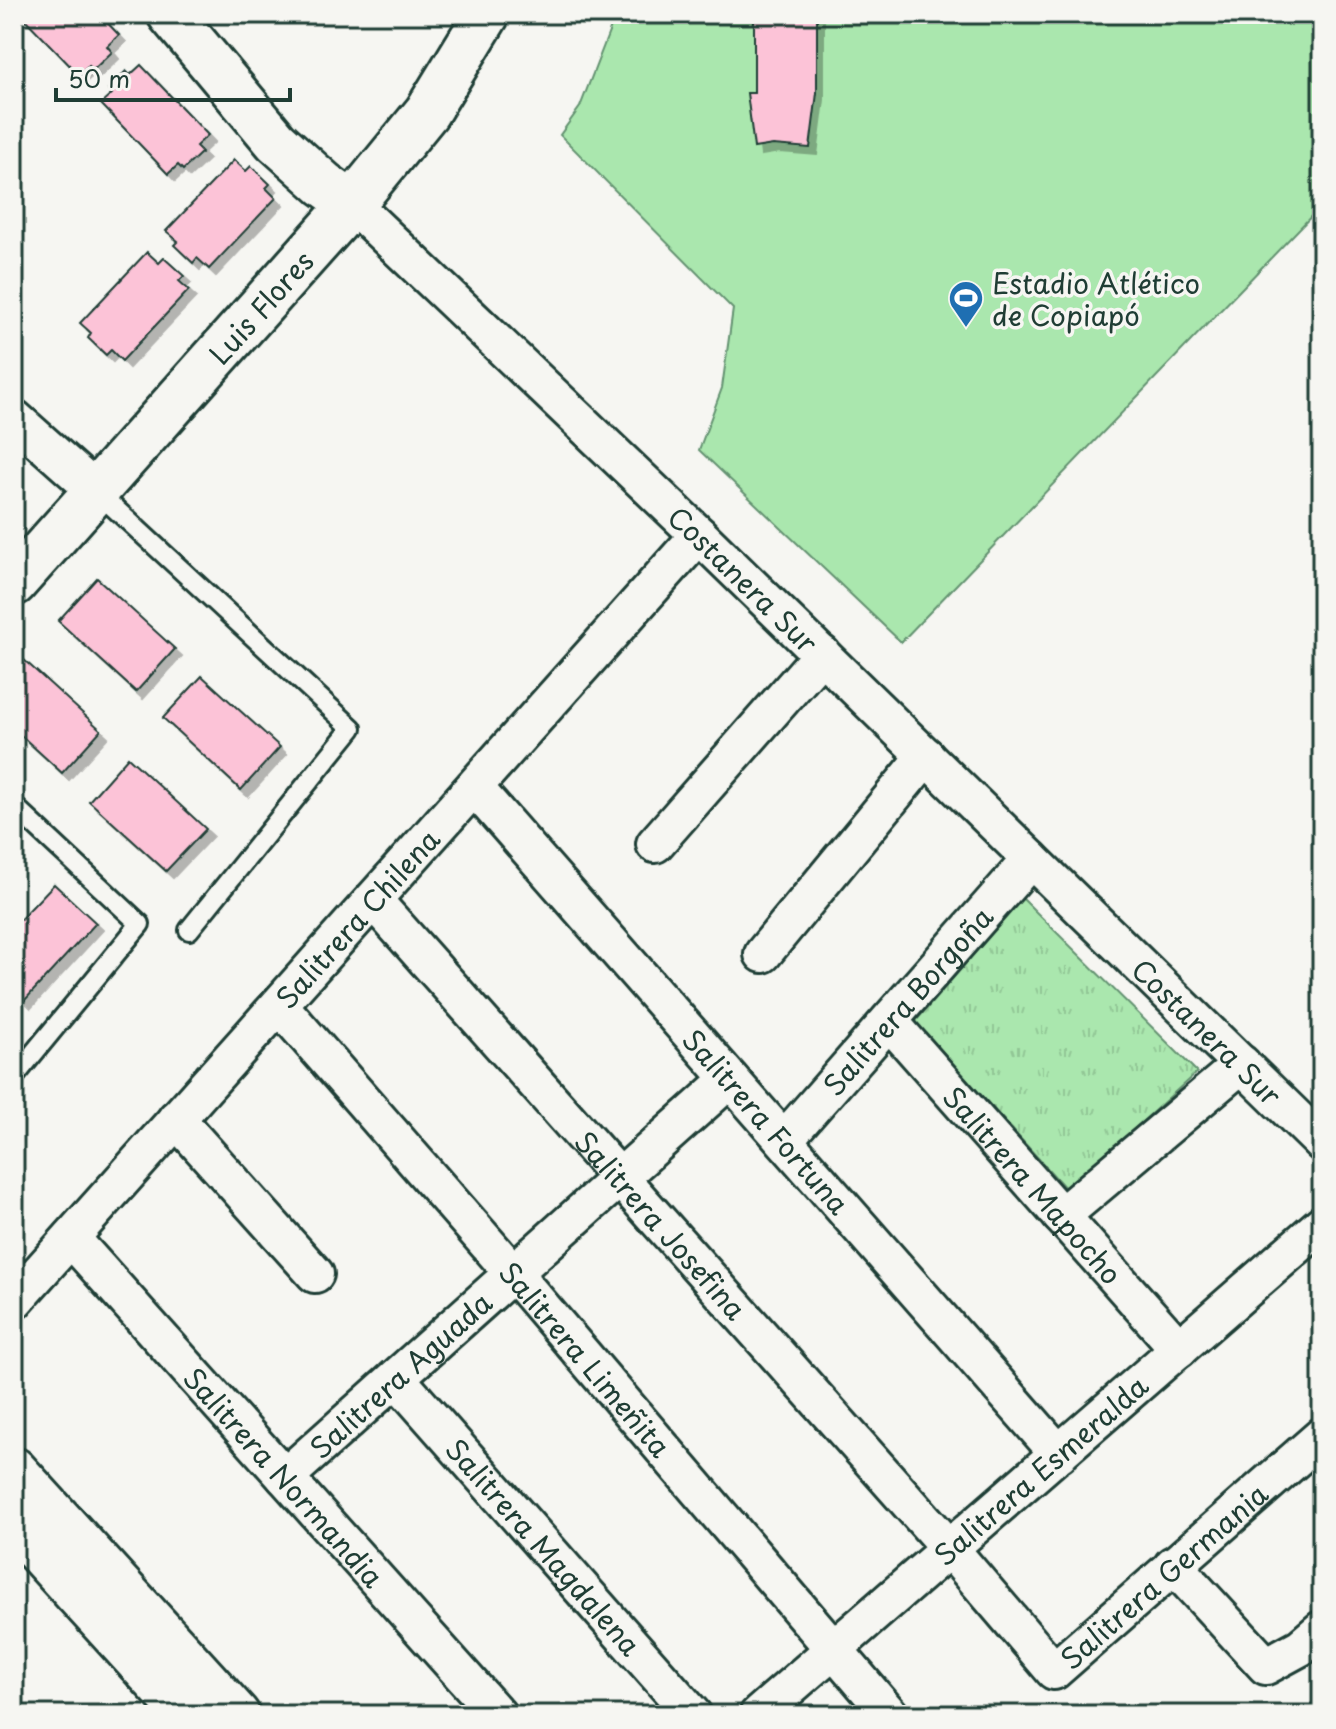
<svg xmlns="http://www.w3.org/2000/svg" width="1336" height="1729" font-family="'Playpen Sans',sans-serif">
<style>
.grass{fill:url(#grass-tufts);stroke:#649271;stroke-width:2}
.pitch{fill:#aae7ae;stroke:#649271;stroke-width:2}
.building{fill:#fcc3d7;stroke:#1f3d34;stroke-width:2;filter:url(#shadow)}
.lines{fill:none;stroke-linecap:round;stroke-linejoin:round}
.service-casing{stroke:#1f3d34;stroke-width:24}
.minor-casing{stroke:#1f3d34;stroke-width:42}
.tertiary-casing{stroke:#1f3d34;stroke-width:50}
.secondary-casing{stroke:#1f3d34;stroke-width:50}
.service{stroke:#f6f6f2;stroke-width:18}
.minor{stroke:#f6f6f2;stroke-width:36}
.tertiary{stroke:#f6f6f2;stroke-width:44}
.secondary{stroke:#f6f6f2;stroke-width:44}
.labels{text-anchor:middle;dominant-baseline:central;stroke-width:7;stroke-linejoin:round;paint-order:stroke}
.poi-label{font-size:28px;fill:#1f3d34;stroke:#f6f6f2;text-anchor:start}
.street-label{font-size:28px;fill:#1f3d34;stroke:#f6f6f2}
</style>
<defs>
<pattern id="grass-tufts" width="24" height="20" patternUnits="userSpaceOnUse" patternTransform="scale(2)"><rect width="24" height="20" fill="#aae7ae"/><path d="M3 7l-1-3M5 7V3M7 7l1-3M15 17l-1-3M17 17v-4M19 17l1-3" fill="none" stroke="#92c796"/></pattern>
<filter id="shadow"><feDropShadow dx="7" dy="7" stdDeviation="0" flood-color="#0004"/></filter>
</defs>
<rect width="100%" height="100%" fill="#f6f6f2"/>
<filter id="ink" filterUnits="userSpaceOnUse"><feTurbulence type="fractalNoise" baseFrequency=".0125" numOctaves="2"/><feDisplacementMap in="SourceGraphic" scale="16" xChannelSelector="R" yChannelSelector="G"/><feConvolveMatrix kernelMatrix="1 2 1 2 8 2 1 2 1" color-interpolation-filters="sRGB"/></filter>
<g filter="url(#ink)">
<!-- grass -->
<path class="grass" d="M 1022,898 L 1197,1072 L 1067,1190 L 915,1022 Z"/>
<!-- pitch -->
<path class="pitch" d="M 616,14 L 1322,14 L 1322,205 L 901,642 L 699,450 L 722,388 L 733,309 L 560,135 L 580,107 Z"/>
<!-- building -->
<g class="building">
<path d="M 20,14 L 99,14 L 119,35 L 107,46 L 112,52 L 93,70 L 89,66 L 79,75 Z"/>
<path d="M 754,14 L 817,14 L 817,93 L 810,148 L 773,145 L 754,148 L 747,93 L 754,93 Z"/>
<path d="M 141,65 L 208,135 L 196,146 L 202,152 L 183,170 L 178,165 L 168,174 L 101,104 L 112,94 L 108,89 L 126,71 L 130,75 Z"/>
<path d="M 234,160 L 246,171 L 251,166 L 270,184 L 266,188 L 276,198 L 209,269 L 197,258 L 193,263 L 174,245 L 178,241 L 166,231 Z"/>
<path d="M 147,252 L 159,263 L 164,258 L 184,276 L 179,281 L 189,290 L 122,361 L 111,350 L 106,355 L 88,338 L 91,333 L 80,323 Z"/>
<path d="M 97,578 L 175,649 L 136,692 L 58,621 Z"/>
<path d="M 23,659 L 101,730 L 62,773 L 14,729 L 14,669 Z"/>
<path d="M 202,676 L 280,747 L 241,790 L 163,718 Z"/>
<path d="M 128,757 L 206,829 L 166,871 L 89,801 Z"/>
<path d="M 54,884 L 96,923 L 24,1001 L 14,991 L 14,926 Z"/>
</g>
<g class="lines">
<!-- service casing -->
<g class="service-casing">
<g id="service">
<path d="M 96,491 L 352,728 L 189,930"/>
<path d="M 14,806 L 140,924 L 14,1077"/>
</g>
</g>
<!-- minor casing -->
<g class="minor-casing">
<g id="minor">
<path id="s1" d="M 352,204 L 699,535 L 1322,1143"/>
<path d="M 14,418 L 96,491"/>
<path id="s2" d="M 474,787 L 1059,1454"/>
<path d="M 655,844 L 822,654"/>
<path id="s3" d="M 373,900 L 950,1549 L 1054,1671 L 1322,1436"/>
<path d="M 763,954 L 926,756"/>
<path id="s4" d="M 279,1005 L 513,1273 L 890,1715"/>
<path id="s5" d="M 889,1021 L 1179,1349"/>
<path d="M 176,1119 L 315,1274"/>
<path id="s6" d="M 784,1140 L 1031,859"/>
<path d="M 1061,1216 L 1242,1064"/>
<path id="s7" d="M 71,1238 L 498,1715"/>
<path id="s8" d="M 14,1301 L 699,535"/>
<path id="s9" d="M 396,1378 L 693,1715"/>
<path id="s10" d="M 285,1477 L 730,1079"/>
<path d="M 1173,1565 L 1266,1666 L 1301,1647 L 1322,1629"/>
<path id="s11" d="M 758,1715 L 1322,1224"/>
</g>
</g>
<!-- tertiary casing -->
<g class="tertiary-casing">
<g id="tertiary">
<path d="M 170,14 L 276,141 L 324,184 L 352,204"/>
<path d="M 14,1470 L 237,1715"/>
<path d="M 14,1525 L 187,1715"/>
</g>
</g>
<!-- secondary casing -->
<g class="secondary-casing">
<g id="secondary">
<path id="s12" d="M 14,583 L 352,204 L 427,112 L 487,14"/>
</g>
</g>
<!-- service -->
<use href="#service" class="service"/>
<!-- minor -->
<use href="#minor" class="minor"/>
<!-- tertiary -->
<use href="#tertiary" class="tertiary"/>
<!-- secondary -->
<use href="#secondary" class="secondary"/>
</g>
</g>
<!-- icons -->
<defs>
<g id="stadium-pin" transform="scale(1.8)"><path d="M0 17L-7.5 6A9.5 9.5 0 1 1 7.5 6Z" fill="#1f6fb2" stroke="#f6f6f2"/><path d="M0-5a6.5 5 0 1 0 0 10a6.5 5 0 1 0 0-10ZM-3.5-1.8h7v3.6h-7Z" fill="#fff"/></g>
</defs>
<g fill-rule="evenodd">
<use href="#stadium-pin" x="966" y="298"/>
</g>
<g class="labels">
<!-- poi labels -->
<g class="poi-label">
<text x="992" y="282">Estadio Atlético<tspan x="992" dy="32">de Copiapó</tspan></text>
</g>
<!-- street labels -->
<g class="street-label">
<text stroke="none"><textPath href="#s12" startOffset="370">Luis Flores</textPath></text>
<text stroke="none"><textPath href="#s1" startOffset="542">Costanera Sur</textPath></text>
<text stroke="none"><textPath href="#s8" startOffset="514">Salitrera Chilena</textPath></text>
<text stroke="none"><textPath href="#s6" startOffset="186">Salitrera Borgoña</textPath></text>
<text stroke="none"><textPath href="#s1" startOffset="1190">Costanera Sur</textPath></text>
<text stroke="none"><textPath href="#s2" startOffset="444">Salitrera Fortuna</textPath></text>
<text stroke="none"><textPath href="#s5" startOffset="218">Salitrera Mapocho</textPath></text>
<text stroke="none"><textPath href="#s3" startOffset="434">Salitrera Josefina</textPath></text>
<text stroke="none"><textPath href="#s4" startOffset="468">Salitrera Limeñita</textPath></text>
<text stroke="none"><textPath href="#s10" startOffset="154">Salitrera Aguada</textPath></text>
<text stroke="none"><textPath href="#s11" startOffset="374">Salitrera Esmeralda</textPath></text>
<text stroke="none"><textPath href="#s7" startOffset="320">Salitrera Normandia</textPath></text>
<text stroke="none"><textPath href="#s9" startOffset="224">Salitrera Magdalena</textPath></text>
<text stroke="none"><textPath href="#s3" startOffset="1174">Salitrera Germania</textPath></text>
</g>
</g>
<!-- margin -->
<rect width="1336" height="1729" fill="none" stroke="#f6f6f2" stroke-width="48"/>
<rect x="24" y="24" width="1288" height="1681" fill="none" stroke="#1f3d34" stroke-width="3" filter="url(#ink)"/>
<!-- scale -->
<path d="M56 88v12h234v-12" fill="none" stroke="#1f3d34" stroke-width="4"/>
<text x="68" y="88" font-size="24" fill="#1f3d34" stroke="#f6f6f2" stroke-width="6" paint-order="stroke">50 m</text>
</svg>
